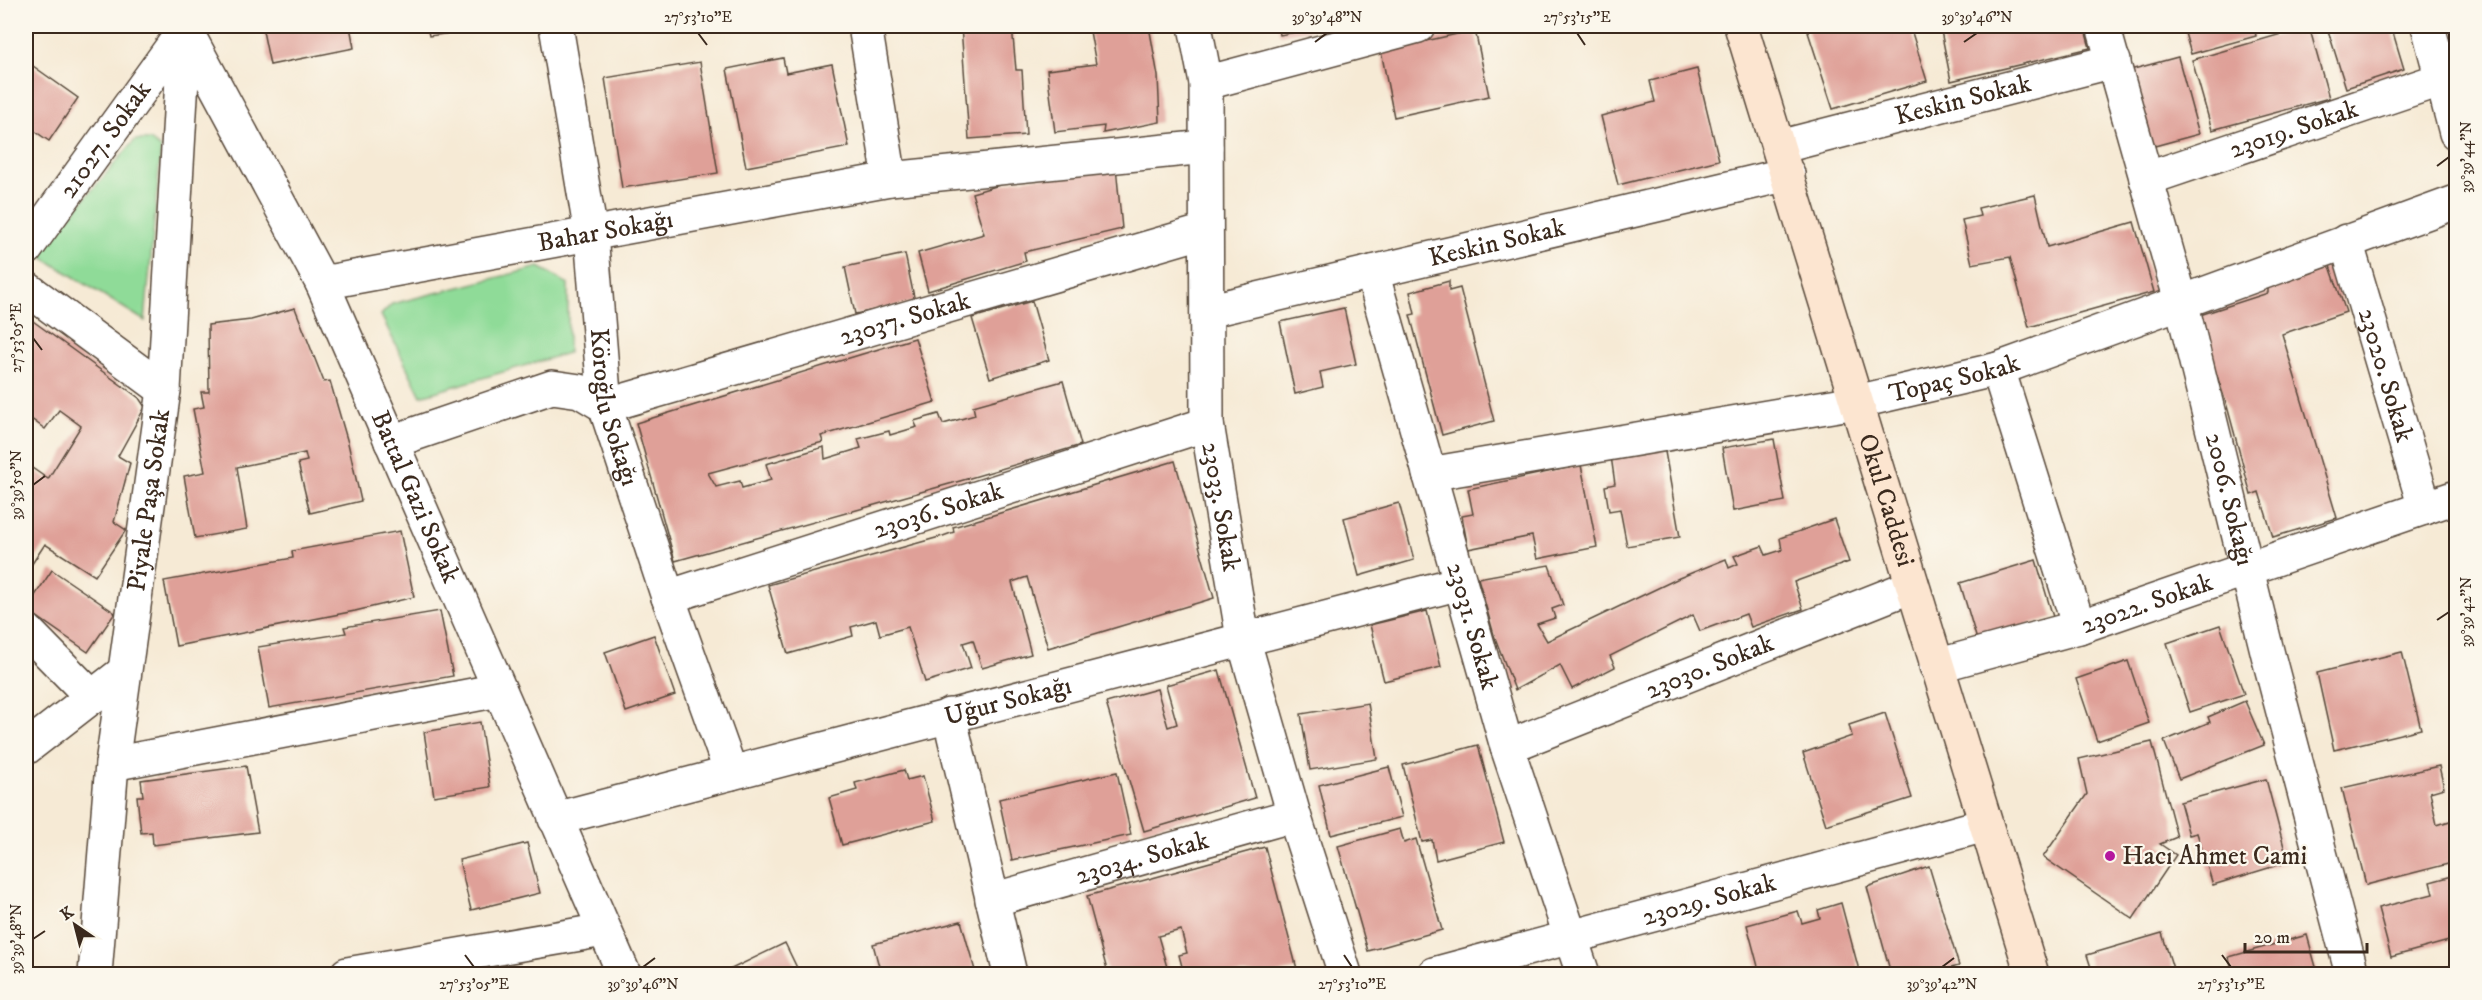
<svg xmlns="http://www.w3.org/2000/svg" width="2482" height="1000" font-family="'IM FELL DW Pica',serif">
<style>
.green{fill:#8fdb98;stroke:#65825b;stroke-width:1.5}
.building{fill:#dfa098}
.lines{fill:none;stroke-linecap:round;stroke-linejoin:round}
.street-casing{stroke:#574739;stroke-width:36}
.secondary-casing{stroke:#574739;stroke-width:36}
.street{stroke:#fff;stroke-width:33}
.secondary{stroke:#fce5d0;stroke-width:33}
.ticks{fill:none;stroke:#3b2a1e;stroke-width:2}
.poi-dot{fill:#b5179e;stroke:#fbf7ec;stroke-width:2}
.labels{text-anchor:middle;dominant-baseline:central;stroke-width:4.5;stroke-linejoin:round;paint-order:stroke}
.street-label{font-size:26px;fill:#3b2a1e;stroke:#fbf7ec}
.poi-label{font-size:26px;fill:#3b2a1e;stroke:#fbf7ec;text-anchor:start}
.neatline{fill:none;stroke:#3b2a1e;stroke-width:2}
.ticks-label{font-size:15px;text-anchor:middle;fill:#3b2a1e}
</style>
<rect width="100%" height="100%" fill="#fbf7ec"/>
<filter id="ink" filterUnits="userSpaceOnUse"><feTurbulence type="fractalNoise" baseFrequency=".0167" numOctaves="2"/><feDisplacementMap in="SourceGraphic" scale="12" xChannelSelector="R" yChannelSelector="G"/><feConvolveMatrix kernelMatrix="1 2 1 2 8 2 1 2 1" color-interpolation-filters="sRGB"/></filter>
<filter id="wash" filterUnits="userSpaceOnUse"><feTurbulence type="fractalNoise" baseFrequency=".008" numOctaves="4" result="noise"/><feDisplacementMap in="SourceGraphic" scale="24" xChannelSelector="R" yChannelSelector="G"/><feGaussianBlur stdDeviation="1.35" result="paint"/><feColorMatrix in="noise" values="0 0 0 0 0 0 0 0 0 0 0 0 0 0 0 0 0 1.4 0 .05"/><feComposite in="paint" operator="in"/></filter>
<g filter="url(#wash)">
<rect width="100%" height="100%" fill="#f6ead5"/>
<!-- green -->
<g class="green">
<path d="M 135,140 L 150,140 L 161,148 L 145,321 L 37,254 Z"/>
<path d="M 539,267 L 568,284 L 568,353 L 421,396 L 381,315 L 392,304 Z"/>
</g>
<g id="blocks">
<!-- building -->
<g class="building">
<path d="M 262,26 L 350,26 L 354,48 L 270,65 Z"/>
<path d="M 427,26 L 498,26 L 498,27 L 429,36 Z"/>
<path d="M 961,26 L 1012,26 L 1016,70 L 1022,70 L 1026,135 L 969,139 Z"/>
<path d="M 1089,26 L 1149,26 L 1158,76 L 1160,122 L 1103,133 L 1104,126 L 1055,132 L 1047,70 L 1096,64 Z"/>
<path d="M 1278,26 L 1323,26 L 1323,27 L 1280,35 Z"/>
<path d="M 1806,26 L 1910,26 L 1927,81 L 1833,109 Z"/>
<path d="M 1940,26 L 2084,26 L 2090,48 L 1951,81 Z"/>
<path d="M 2183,26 L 2270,26 L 2255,31 L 2256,36 L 2191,54 Z"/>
<path d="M 2309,26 L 2329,98 L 2212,130 L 2192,60 Z"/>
<path d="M 2333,26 L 2391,26 L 2404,69 L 2346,88 L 2327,27 Z"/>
<path d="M 1475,30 L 1489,96 L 1394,117 L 1381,51 Z"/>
<path d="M 2178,57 L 2199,134 L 2151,147 L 2130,70 Z"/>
<path d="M 783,58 L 786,73 L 832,64 L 849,147 L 746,167 L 727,69 Z"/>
<path d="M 26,61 L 78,98 L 49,141 L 26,125 Z"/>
<path d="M 700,62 L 718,173 L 622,188 L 605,78 Z"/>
<path d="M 1697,69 L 1719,160 L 1618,185 L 1601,116 L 1655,102 L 1650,81 Z"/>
<path d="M 1116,167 L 1122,229 L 1024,252 L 1026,261 L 928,291 L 918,253 L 984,234 L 972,193 L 1017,180 Z"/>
<path d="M 2035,195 L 2047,247 L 2134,222 L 2154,292 L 2029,327 L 2010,257 L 1972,264 L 1962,220 L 1980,216 L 1978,208 Z"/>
<path d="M 905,254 L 915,302 L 855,314 L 845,267 Z"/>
<path d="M 2330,266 L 2346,312 L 2282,334 L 2337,518 L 2273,537 L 2259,492 L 2251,495 L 2227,406 L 2197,316 L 2268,293 L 2268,287 Z"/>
<path d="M 1449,281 L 1449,291 L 1460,288 L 1494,421 L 1442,435 L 1410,315 L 1415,314 L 1410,292 Z"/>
<path d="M 1032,301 L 1049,360 L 990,378 L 972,318 Z"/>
<path d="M 295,308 L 324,382 L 330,381 L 348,443 L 361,501 L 310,513 L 298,463 L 307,461 L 305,453 L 237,467 L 247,529 L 195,538 L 184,476 L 205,472 L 193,409 L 204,407 L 201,392 L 209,392 L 208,325 L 251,320 Z"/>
<path d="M 1344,308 L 1356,364 L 1320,372 L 1323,387 L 1295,394 L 1280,322 Z"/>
<path d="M 26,316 L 139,398 L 145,407 L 118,456 L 130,463 L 114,522 L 126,530 L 95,576 L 45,544 L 26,573 L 26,478 L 32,468 L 48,479 L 81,426 L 59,410 L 45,429 L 26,415 Z"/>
<path d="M 915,338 L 935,402 L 821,436 L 823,442 L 708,473 L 716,487 L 740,481 L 742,488 L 771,480 L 766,464 L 824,447 L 825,459 L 861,448 L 858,439 L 889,431 L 890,435 L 917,427 L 914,421 L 939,414 L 943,424 L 975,415 L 973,406 L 1063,381 L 1081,445 L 960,481 L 675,561 L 636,423 Z"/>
<path d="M 1774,439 L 1785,501 L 1733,511 L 1722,448 Z"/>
<path d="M 1664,446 L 1680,537 L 1627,546 L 1620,509 L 1609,511 L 1605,486 L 1615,484 L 1611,456 Z"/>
<path d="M 1175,461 L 1214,598 L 1048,648 L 1027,577 L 1012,582 L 1031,654 L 982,668 L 973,640 L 963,643 L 971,668 L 925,682 L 908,627 L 880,635 L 876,620 L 851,627 L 853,636 L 788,654 L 768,585 L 943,536 L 954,532 L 953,527 Z"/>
<path d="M 1581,465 L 1597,547 L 1537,559 L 1532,536 L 1468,549 L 1462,516 L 1473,514 L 1468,489 Z"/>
<path d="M 1399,503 L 1414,560 L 1359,576 L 1344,518 Z"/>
<path d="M 1834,519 L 1849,562 L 1794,582 L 1803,609 L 1751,627 L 1746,614 L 1700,631 L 1693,615 L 1610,656 L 1615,667 L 1572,689 L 1560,665 L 1515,690 L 1494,635 L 1478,578 L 1549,565 L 1563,605 L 1552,609 L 1555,618 L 1537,624 L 1547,641 L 1679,578 L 1726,559 L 1729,568 L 1738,564 L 1734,556 L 1762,546 L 1766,555 L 1782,550 L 1780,538 Z"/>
<path d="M 400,531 L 414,597 L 355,611 L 176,646 L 164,581 L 293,558 L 292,551 Z"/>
<path d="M 2036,560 L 2053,617 L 1977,640 L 1960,583 Z"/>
<path d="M 52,570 L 115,613 L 88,652 L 26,609 Z"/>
<path d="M 440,611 L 453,676 L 269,708 L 258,647 L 346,633 L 344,627 Z"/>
<path d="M 1427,611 L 1441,667 L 1384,681 L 1370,625 Z"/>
<path d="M 2220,625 L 2244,694 L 2190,712 L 2167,643 Z"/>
<path d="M 654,635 L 675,695 L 626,712 L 605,652 Z"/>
<path d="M 2402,652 L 2421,729 L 2334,750 L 2317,673 Z"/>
<path d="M 2128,661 L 2149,723 L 2097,741 L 2076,679 Z"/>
<path d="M 1219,670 L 1255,798 L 1144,831 L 1106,703 L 1157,689 L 1168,727 L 1177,724 L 1166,685 Z"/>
<path d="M 2245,701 L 2264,745 L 2179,779 L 2164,741 L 2210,722 L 2208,717 Z"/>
<path d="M 1368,703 L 1377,759 L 1310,770 L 1301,714 Z"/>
<path d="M 1885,713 L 1912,798 L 1826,825 L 1803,753 L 1852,736 L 1849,725 Z"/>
<path d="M 480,722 L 490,787 L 434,796 L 424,732 Z"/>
<path d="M 2152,742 L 2177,837 L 2160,844 L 2176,855 L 2133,919 L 2043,857 L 2087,794 L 2079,759 Z"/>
<path d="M 1478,745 L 1504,842 L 1436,860 L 1432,840 L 1422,842 L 1403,765 Z"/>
<path d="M 246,766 L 258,832 L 153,845 L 152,832 L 141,833 L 137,796 L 143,796 L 141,780 Z"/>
<path d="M 2439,766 L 2444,788 L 2430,792 L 2437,825 L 2453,820 L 2456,836 L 2456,862 L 2366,885 L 2342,788 Z"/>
<path d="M 1389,767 L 1402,817 L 1331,835 L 1319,785 Z"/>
<path d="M 904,770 L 907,780 L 923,776 L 935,821 L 842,845 L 829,798 L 857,790 L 855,783 Z"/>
<path d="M 1117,772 L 1131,835 L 1012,860 L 999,799 Z"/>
<path d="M 2266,779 L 2288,862 L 2213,885 L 2197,833 L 2189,835 L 2180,802 Z"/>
<path d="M 1400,829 L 1404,843 L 1416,839 L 1442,930 L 1368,951 L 1338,846 Z"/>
<path d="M 527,843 L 540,893 L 471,910 L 459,860 Z"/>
<path d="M 1265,847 L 1297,969 L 1276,974 L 1184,974 L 1179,955 L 1187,953 L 1181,930 L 1158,936 L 1169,974 L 1108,974 L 1087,896 Z"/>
<path d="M 1929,866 L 1959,966 L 1927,974 L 1891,974 L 1867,887 Z"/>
<path d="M 2456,875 L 2456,939 L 2391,957 L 2378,908 L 2433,894 L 2430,882 Z"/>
<path d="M 1841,903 L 1860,974 L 1760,974 L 1747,925 L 1798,911 L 1802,923 L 1820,918 L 1818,910 Z"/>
<path d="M 961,921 L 976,974 L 881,974 L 873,944 Z"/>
<path d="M 2162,933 L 2174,972 L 2167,974 L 2093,974 L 2087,955 Z"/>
<path d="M 2307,935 L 2318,974 L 2233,974 L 2229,957 Z"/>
<path d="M 785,943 L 800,974 L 721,974 Z"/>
<path d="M 2456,964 L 2456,974 L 2428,974 Z"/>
</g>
</g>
</g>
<g filter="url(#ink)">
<use href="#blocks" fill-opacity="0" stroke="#574739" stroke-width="1.5"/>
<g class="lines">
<!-- street casing -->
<g class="street-casing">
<g id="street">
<path id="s1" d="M 556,26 L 591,234 L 605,406 L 668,597 L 731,773"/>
<path d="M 865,26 L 890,179"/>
<path id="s2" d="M 1195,26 L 1206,83 L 1207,424 L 1243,638 L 1294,815 L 1345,974"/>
<path id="s3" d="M 2103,26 L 2181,301 L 2268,655 L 2352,974"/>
<path d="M 2428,26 L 2456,133"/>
<path id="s4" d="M 185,29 L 322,283 L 624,974"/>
<path d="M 1206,83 L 1418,26"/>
<path id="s5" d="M 1779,147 L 2114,61"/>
<path id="s6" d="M 2146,179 L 2442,79"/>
<path id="s7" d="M 2346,241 L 2425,508"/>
<path id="s8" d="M 26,249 L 185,29"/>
<path id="s9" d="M 1372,272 L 1507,747 L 1583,974"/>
<path id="s10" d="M 322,283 L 890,179 L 1206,147"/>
<path d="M 26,288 L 164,390"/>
<path id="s11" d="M 1207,311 L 1788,174"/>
<path d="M 1998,369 L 2079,627"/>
<path id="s12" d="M 391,442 L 552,387 L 580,391 L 605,406 L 1205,231"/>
<path id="s13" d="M 1429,474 L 1856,402 L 1998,369 L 2456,202"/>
<path id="s14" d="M 668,597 L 1207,424"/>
<path d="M 26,630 L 92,697"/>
<path id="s15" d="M 1936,666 L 2079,627 L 2456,497"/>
<path d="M 949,715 L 1010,974"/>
<path id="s16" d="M 1507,747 L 1912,586"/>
<path d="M 26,748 L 124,672"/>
<path d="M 112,764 L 499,690"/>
<path id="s17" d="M 555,819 L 1460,583"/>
<path id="s18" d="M 992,900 L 1294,815"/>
<path id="s19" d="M 95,974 L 112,764 L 164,390 L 185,27"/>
<path d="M 347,974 L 604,930"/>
<path id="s20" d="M 1434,974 L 1985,825"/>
</g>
</g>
<!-- secondary casing -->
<g class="secondary-casing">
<g id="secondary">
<path id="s21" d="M 1741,26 L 2032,974"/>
</g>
</g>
<!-- street -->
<use href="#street" class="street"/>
<!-- secondary -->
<use href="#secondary" class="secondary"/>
</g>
</g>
<!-- ticks -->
<path class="ticks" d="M 698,33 L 707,45M 1577,33 L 1585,45M 1315,42 L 1327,33M 1964,42 L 1977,33M 2437,166 L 2449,157M 33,338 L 42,350M 33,485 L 45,476M 2437,620 L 2449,612M 33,939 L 45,931M 465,955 L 474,967M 1344,955 L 1352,967M 2222,955 L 2231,967M 643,967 L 655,958M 1942,967 L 1954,958"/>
<!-- markers -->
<circle class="poi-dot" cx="2110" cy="856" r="6"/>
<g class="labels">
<!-- street labels -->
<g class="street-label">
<text stroke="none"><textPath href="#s5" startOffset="190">Keskin Sokak</textPath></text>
<text stroke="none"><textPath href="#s6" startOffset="156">23019. Sokak</textPath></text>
<text stroke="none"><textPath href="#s8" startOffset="135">21027. Sokak</textPath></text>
<text stroke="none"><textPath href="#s10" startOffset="288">Bahar Sokağı</textPath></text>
<text stroke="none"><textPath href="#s11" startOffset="298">Keskin Sokak</textPath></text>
<text stroke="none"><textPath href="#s12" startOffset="540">23037. Sokak</textPath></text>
<text stroke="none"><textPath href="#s7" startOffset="140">23020. Sokak</textPath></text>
<text stroke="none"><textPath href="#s13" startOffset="534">Topaç Sokak</textPath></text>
<text stroke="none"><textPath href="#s1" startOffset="386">Köroğlu Sokağı</textPath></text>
<text stroke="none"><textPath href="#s4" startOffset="522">Battal Gazi Sokak</textPath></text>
<text stroke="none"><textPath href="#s21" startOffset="496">Okul Caddesi</textPath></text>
<text stroke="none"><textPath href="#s3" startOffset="490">2006. Sokağı</textPath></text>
<text stroke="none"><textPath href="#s19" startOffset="477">Piyale Paşa Sokak</textPath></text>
<text stroke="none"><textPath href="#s2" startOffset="483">23033. Sokak</textPath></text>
<text stroke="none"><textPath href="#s14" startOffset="284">23036. Sokak</textPath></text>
<text stroke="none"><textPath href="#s15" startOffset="220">23022. Sokak</textPath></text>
<text stroke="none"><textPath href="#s9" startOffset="368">23031. Sokak</textPath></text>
<text stroke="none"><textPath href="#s16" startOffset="218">23030. Sokak</textPath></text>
<text stroke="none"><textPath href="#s17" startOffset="468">Uğur Sokağı</textPath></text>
<text stroke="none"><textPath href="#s18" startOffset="156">23034. Sokak</textPath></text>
<text stroke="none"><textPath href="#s20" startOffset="285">23029. Sokak</textPath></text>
</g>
<!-- poi labels -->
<g class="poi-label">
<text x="2122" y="856">Hacı Ahmet Cami</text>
</g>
</g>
<!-- margin -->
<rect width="2482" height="1000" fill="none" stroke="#fbf7ec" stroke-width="66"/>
<!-- north arrow -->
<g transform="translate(75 925) rotate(325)" stroke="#fbf7ec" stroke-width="4.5" paint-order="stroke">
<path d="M0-4.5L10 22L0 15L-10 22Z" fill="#3b2a1e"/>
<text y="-9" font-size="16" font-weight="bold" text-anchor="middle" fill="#3b2a1e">K</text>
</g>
<!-- scale -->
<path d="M2245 943v9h122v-9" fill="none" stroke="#3b2a1e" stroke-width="3"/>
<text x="2254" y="943" font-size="18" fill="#3b2a1e" stroke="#fbf7ec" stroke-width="4.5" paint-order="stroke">20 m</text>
<rect x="33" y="33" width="2416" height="934" class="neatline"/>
<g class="ticks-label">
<text x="698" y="22">27°53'10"E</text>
<text x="1327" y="22">39°39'48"N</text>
<text x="1577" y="22">27°53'15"E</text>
<text x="1977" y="22">39°39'46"N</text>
<text transform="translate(2466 157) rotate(-90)" y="5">39°39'44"N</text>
<text transform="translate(16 338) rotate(-90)" y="5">27°53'05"E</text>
<text transform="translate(16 485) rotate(-90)" y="5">39°39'50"N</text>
<text transform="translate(2466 612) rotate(-90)" y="5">39°39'42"N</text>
<text transform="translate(16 939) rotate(-90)" y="5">39°39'48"N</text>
<text x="474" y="989">27°53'05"E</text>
<text x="643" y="989">39°39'46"N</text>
<text x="1352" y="989">27°53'10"E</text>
<text x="1942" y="989">39°39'42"N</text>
<text x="2231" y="989">27°53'15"E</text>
</g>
</svg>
